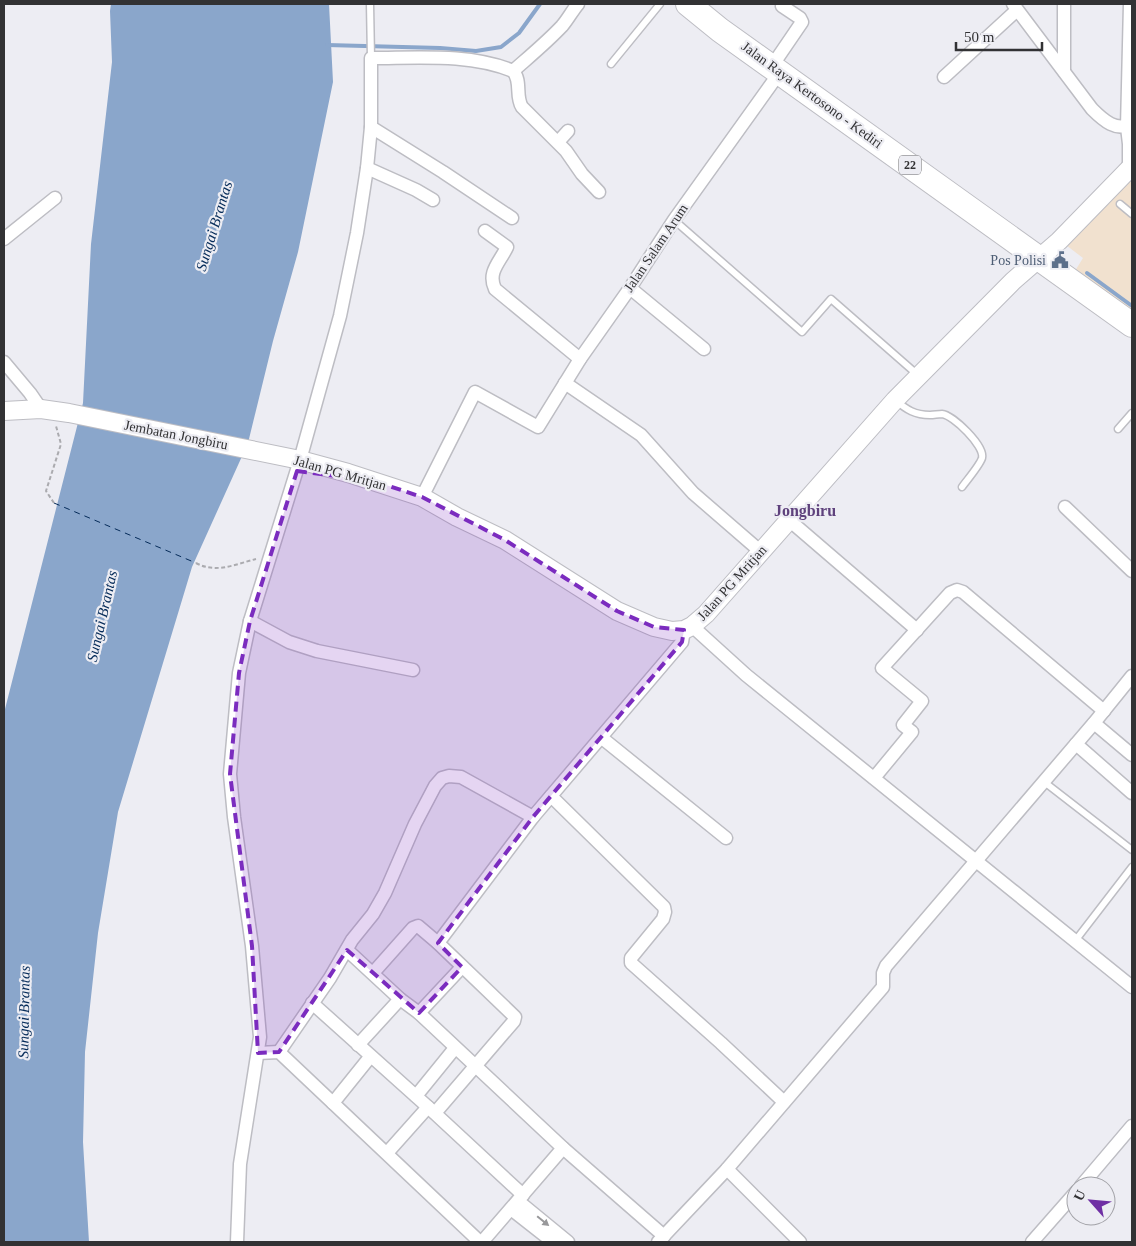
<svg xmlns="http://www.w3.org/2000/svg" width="1136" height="1246" font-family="'Times New Roman',serif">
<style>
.industrial{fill:#f1e1cf}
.water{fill:#8aa6cb}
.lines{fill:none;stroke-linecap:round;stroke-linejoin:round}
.stream{stroke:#8aa6cb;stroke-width:4}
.ferry{stroke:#052b59;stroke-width:1;stroke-dasharray:6 5;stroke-linecap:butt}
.lane-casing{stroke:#bdbdc3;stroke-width:9}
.street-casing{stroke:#bdbdc3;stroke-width:15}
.secondary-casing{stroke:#bdbdc3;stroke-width:20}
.highway-casing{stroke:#bdbdc3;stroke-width:26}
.path{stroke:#ababaf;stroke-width:2;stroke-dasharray:4 2.5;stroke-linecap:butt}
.lane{stroke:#fff;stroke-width:6}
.street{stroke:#fff;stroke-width:12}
.secondary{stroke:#fff;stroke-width:18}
.highway{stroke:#fff;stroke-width:24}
.oneway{fill:#98989a}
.marked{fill:#7b2cbf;fill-opacity:0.2;stroke:#7b2cbf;stroke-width:4;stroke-dasharray:10 6;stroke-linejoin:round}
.labels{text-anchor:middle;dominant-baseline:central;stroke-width:4.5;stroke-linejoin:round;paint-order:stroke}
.shield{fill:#ededf3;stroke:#6a6a6d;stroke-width:1}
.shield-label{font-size:12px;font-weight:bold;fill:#323234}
.street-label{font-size:14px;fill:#323234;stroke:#ededf3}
.service-label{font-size:14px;fill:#4e5e75;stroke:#ededf3;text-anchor:end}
.water-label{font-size:15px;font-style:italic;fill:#052b59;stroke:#ededf3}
.quarter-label{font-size:16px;font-weight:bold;fill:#5e417c;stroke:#ededf3}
</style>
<rect width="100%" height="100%" fill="#ededf3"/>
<!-- industrial -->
<path class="industrial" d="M 1132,173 L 1132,313 L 1075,271 L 1083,258 L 1062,242 Z"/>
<!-- water -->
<path class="water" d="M 111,4 L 329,4 L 333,82 L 298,252 L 273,341 L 248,443 L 192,567 L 118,812 L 98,933 L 85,1052 L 83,1142 L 89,1242 L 4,1242 L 4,713 L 83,403 L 91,244 L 112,62 L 110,11 Z"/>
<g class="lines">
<!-- stream -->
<g class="stream">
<path d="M 327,45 L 440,48 L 476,51 L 501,47 L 519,33 L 540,4"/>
<path d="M 1087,273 L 1132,306"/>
</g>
<!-- ferry -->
<path class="ferry" d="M 54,503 L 196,563"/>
<!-- lane casing -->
<g class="lane-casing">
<g id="lane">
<path d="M 370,4 L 371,58"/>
<path d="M 611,64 L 660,4"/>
<path d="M 1120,204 L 1132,214"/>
<path d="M 674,220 L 802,332 L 831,299 L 919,376"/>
<path d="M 895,400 C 907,410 915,415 930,415 C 934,415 938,414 942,414 C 953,415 985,446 982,458 C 980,465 967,480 962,487"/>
<path d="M 1118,429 L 1132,413"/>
<path d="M 1043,781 L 1132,850"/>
<path d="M 1075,941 L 1132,867"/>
</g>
</g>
<!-- street casing -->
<g class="street-casing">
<g id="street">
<path d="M 1013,4 L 1092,109 C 1103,120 1117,133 1132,123"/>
<path d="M 772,66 L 802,22 L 800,18 L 782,6"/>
<path d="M 513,71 C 530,56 547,42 562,26 C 568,19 572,11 578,4"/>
<path d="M 1064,71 L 1064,4"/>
<path d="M 944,77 L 1017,10"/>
<path d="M 371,127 L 443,172 L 512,218"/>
<path d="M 558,142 L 568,131"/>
<path d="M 367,168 L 416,190 L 433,200"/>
<path d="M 1129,170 L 1129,144 L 1127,127 L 1130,4"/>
<path d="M 485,231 L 507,247 C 500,262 487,272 495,289 L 580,359"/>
<path d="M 4,239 L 55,198"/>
<path d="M 630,288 L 704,349"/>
<path d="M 4,362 L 30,393 L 41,409"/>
<path d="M 565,383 L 641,435 L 693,493 L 760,551"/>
<path d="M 422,497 L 475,392 L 538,427 L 580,359 L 630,288 L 674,220 L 780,72"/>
<path d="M 1065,507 L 1132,571"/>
<path d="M 789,520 L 917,630"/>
<path d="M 250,621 L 289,642 L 317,651 L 413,670"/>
<path d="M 692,626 L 746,675 L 1132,987"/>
<path d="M 1094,723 L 1132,755"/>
<path d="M 602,738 L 726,838"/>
<path d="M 1076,744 L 1132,793"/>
<path d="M 874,778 L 912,732 L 903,725 L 922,701 L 882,668 L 950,593 L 957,590 L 963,592 L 1104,711"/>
<path d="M 551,796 L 664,907 L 665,912 L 663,919 L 631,958 L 631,963 L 721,1043 L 784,1102"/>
<path d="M 438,943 L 533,817"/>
<path d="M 347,950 L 400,999 L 419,1013 L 563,1148 L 664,1236"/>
<path d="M 373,973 L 413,928 L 418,926 L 438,943 L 515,1017 L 514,1021 L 435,1113"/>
<path d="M 312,1003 L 428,1107 L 523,1195"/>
<path d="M 419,1013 L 462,967"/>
<path d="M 358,1045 L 400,999"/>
<path d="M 279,1052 L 330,978 L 352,940 L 373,914 L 385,893 L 415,824 L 435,786 L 442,778 L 449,776 L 461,777 L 533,817 L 682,642 L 684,630"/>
<path d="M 258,1053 L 279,1052 L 480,1242"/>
<path d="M 416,1096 L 455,1048"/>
<path d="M 333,1103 L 370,1057"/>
<path d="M 387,1153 L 428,1107"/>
<path d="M 727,1169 L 800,1242"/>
<path d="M 1081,1186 L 1132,1126"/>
<path d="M 518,1201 L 568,1242"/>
<path d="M 511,1209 L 553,1242"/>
<path d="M 237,1242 L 240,1164 L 260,1037 L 252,946 L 234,817 L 230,774 L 239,673 L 250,621 L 300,460 L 340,316 L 357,233 L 367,168 L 371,127 L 371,58 C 417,58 470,53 513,71 C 522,81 515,96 522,107 L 566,151 L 582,174 L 599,192"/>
<path d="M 482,1242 L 563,1148"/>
<path d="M 658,1242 L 727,1169 L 883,987 L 883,973 L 886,966 L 1094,723 L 1132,676"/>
<path d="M 1032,1242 L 1076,1192"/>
</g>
</g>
<!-- secondary casing -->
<g class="secondary-casing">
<path id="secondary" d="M 4,411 L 41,409 L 69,413 L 300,460 L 348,473 L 422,497 L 457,517 L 505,540 L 617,611 L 654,627 L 672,631 L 684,630 L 692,626 L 706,614 L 895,400 L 1013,281 L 1059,241 L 1132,166"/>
</g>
<!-- highway casing -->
<g class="highway-casing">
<path id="highway" d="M 688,4 L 720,30 L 1132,325"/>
</g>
<!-- path -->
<g class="path">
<path d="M 54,503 L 46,491 L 61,444 L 56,426"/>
<path d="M 196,563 C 216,574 236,564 256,559"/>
</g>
<!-- lane -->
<use href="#lane" class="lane"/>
<!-- street -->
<use href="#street" class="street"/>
<!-- secondary -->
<use href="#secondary" class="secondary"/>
<!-- highway -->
<use href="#highway" class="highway"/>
</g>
<!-- one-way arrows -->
<defs><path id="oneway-solid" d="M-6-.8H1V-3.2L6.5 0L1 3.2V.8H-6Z" transform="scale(1.25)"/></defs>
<use class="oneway" href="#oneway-solid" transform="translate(543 1221) rotate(39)"/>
<!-- marked area -->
<path class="marked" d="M 297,471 L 374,481 L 422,497 L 505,540 L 617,611 L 654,627 L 684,630 L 682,642 L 533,817 L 438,943 L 462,967 L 419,1013 L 347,950 L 279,1052 L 258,1053 L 252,946 L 230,774 L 239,673 L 250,621 Z"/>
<!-- icons -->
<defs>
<g id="civic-bare" transform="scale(1.35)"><path d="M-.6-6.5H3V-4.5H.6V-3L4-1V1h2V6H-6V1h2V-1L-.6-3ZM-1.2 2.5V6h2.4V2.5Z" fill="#5c6f8a" stroke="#ededf3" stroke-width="2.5" paint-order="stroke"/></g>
</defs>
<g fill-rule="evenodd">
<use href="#civic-bare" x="1060" y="260"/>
</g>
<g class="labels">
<!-- shield labels -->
<rect class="shield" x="899" y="155.5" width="22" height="19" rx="4"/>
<g class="shield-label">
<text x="910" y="165">22</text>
</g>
<!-- street labels -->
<g class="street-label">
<text transform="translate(812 95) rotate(36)">Jalan Raya Kertosono - Kediri</text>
<text transform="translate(656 248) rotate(-56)">Jalan Salam Arum</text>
<text transform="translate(176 435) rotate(11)">Jembatan Jongbiru</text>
<text transform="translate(340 473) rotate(16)">Jalan PG Mritjan</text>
<text transform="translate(732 583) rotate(-48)">Jalan PG Mritjan</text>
</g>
<!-- service labels -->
<g class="service-label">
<text x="1046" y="260">Pos Polisi</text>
</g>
<!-- water labels -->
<g class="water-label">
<text transform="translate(214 226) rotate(-73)">Sungai Brantas</text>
<text transform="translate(102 616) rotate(-77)">Sungai Brantas</text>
<text transform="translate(24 1012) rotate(-89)">Sungai Brantas</text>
</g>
<!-- quarter labels -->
<g class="quarter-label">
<text x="805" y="510">Jongbiru</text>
</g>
</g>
<!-- border -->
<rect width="1136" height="1246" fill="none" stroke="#323234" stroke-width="10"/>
<!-- north arrow -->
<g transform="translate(1091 1201) rotate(297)"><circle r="24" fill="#ededf3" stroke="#a2a2a7"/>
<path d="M0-4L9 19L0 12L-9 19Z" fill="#6f2fa4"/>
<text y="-8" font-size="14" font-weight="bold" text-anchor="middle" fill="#323234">U</text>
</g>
<!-- scale -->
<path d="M956 42v8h86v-8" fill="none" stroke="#323234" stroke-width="2.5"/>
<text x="964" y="42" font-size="15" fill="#323234" stroke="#ededf3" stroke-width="4" paint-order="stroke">50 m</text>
</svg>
